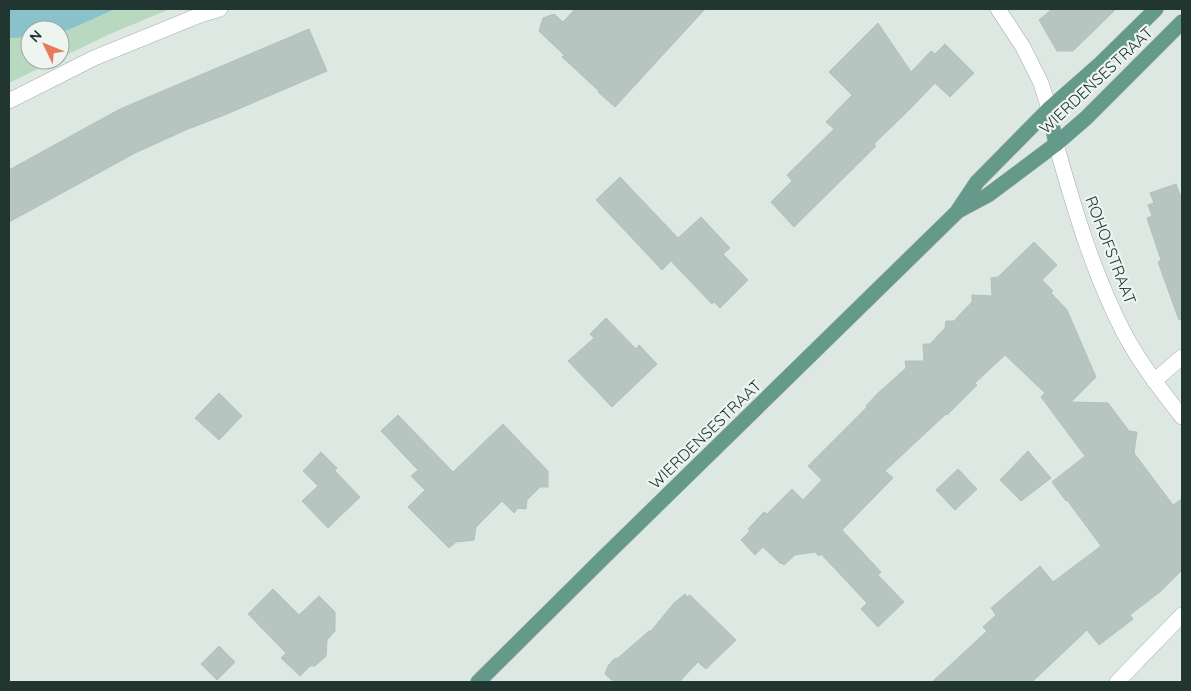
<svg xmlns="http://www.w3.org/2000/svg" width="1191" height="691" font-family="Quicksand,sans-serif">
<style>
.green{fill:#b8d8bf}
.water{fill:#89c2ca}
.building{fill:#b6c5bf;stroke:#b1c1ba}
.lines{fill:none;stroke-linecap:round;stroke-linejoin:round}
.minor-casing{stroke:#a2afaa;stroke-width:16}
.major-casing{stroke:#bcc3c1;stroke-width:16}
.minor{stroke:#fff;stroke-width:15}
.major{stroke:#659a8b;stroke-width:15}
.labels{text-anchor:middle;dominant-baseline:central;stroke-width:4.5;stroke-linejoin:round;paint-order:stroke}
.street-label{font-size:16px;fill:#213630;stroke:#eef5f1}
</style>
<rect width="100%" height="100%" fill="#dee8e3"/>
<!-- green -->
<path class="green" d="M 9,9 L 170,9 L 110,34 L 60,58 L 60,30 L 30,30 L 30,60 L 56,60 L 9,83 Z"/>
<!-- water -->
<path class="water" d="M 9,9 L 115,9 L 68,30 L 60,31 L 60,30 L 30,30 L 30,37 L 9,38 Z"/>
<!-- building -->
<g class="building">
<path d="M 575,9 L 705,9 L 615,107 L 598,92 L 599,91 L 562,57 L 564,55 L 539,31 L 543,18 L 554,14 L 563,22 Z"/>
<path d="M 1052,9 L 1116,9 L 1073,51 L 1057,51 L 1039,20 Z"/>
<path d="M 878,23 L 911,72 L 931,51 L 935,54 L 945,44 L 974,73 L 950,97 L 935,83 L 910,109 L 874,144 L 876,146 L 794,227 L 771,202 L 792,181 L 787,175 L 834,129 L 826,122 L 852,95 L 829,72 Z"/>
<path d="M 309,29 L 327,71 L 222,116 L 188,129 L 135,153 L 9,222 L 9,170 L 120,109 Z"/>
<path d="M 620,177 L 678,238 L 701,217 L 730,248 L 723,254 L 748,280 L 720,308 L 714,302 L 712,304 L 671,261 L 662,270 L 596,200 Z"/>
<path d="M 1176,184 L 1182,200 L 1182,319 L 1179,320 L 1158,262 L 1161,260 L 1147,218 L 1152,216 L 1148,205 L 1154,203 L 1150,193 Z"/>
<path d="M 1034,242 L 1057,265 L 1042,280 L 1053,291 L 1051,293 L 1067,310 L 1096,377 L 1071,402 L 1108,403 L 1129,431 L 1137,432 L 1134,453 L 1173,505 L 1182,499 L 1182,570 L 1161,591 L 1130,615 L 1133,619 L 1099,645 L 1087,630 L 1032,682 L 932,682 L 987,631 L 983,627 L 996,615 L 991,608 L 1040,566 L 1053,582 L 1101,546 L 1067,500 L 1066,501 L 1052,482 L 1085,456 L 1041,397 L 1045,393 L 1005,355 L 975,383 L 977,385 L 947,415 L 946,414 L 885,471 L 893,478 L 842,530 L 881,572 L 878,575 L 904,602 L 878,627 L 861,609 L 867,603 L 821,554 L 819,556 L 815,552 L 795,555 L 784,565 L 782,563 L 781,564 L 763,547 L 755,555 L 741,540 L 750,531 L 748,529 L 764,512 L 767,514 L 792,489 L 803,500 L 822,480 L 808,466 L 867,407 L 866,406 L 877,394 L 906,368 L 905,361 L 924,361 L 923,344 L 930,344 L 945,328 L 946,321 L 954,321 L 963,311 L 972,302 L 972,295 L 992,296 L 991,278 L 998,277 Z"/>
<path d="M 606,318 L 636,349 L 639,345 L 657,364 L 612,407 L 568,361 L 594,338 L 590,334 Z"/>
<path d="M 219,393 L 242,416 L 219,440 L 195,418 Z"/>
<path d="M 398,415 L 453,472 L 503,424 L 548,471 L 548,487 L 540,487 L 527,500 L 526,509 L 518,508 L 514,513 L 502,501 L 476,527 L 474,540 L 456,542 L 449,548 L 408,507 L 425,490 L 411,476 L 418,470 L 381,431 Z"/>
<path d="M 1028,451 L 1051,478 L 1021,501 L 1000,480 Z"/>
<path d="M 321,452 L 337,468 L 335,471 L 360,497 L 328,528 L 302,501 L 318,486 L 303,471 Z"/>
<path d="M 958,469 L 977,489 L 955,510 L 936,490 Z"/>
<path d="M 273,589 L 299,615 L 319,596 L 335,612 L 335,631 L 327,640 L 326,656 L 315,666 L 310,666 L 300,676 L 281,658 L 286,653 L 248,614 Z"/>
<path d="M 685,594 L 687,597 L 690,595 L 736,640 L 706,669 L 698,662 L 679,682 L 614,682 L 605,674 L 608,666 L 614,659 L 618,658 L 649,631 L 651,631 L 674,603 Z"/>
<path d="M 219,646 L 235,662 L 217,680 L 201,664 Z"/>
</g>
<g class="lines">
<!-- minor casing -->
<g class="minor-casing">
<g id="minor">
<path d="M 998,9 L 1023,47 L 1041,83 L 1049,109"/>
<path d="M 9,101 L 94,58 L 200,15 L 220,9"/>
<path d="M 1056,144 C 1074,208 1093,273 1124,333 C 1140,363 1161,390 1182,417"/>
<path d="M 1154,381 L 1182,357"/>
<path d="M 1117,682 L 1182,615"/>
</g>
</g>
<!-- major casing -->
<g class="major-casing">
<g id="major">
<path d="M 1049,109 L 1056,144"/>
<path d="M 960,210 L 988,195 L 1056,144 L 1086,118 L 1182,22"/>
<path d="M 478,682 L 602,559 L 957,212 L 977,182 L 1049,109 L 1099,65 L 1156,9"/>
</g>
</g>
<!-- minor -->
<use href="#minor" class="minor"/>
<!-- major -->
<use href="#major" class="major"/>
</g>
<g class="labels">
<!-- street labels -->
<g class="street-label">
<text transform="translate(1096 80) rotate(-43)">WIERDENSESTRAAT</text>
<text transform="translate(1111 250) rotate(69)">ROHOFSTRAAT</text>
<text transform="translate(705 434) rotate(-44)">WIERDENSESTRAAT</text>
</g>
</g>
<!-- border -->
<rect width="1191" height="691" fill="none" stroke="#213630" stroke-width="20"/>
<!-- north arrow -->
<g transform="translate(45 45) rotate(313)"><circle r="24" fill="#eef5f1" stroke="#9ca9a4"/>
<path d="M0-4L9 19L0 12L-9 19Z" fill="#e77a5d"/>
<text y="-8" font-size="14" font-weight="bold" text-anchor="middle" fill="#213630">N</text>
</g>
</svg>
